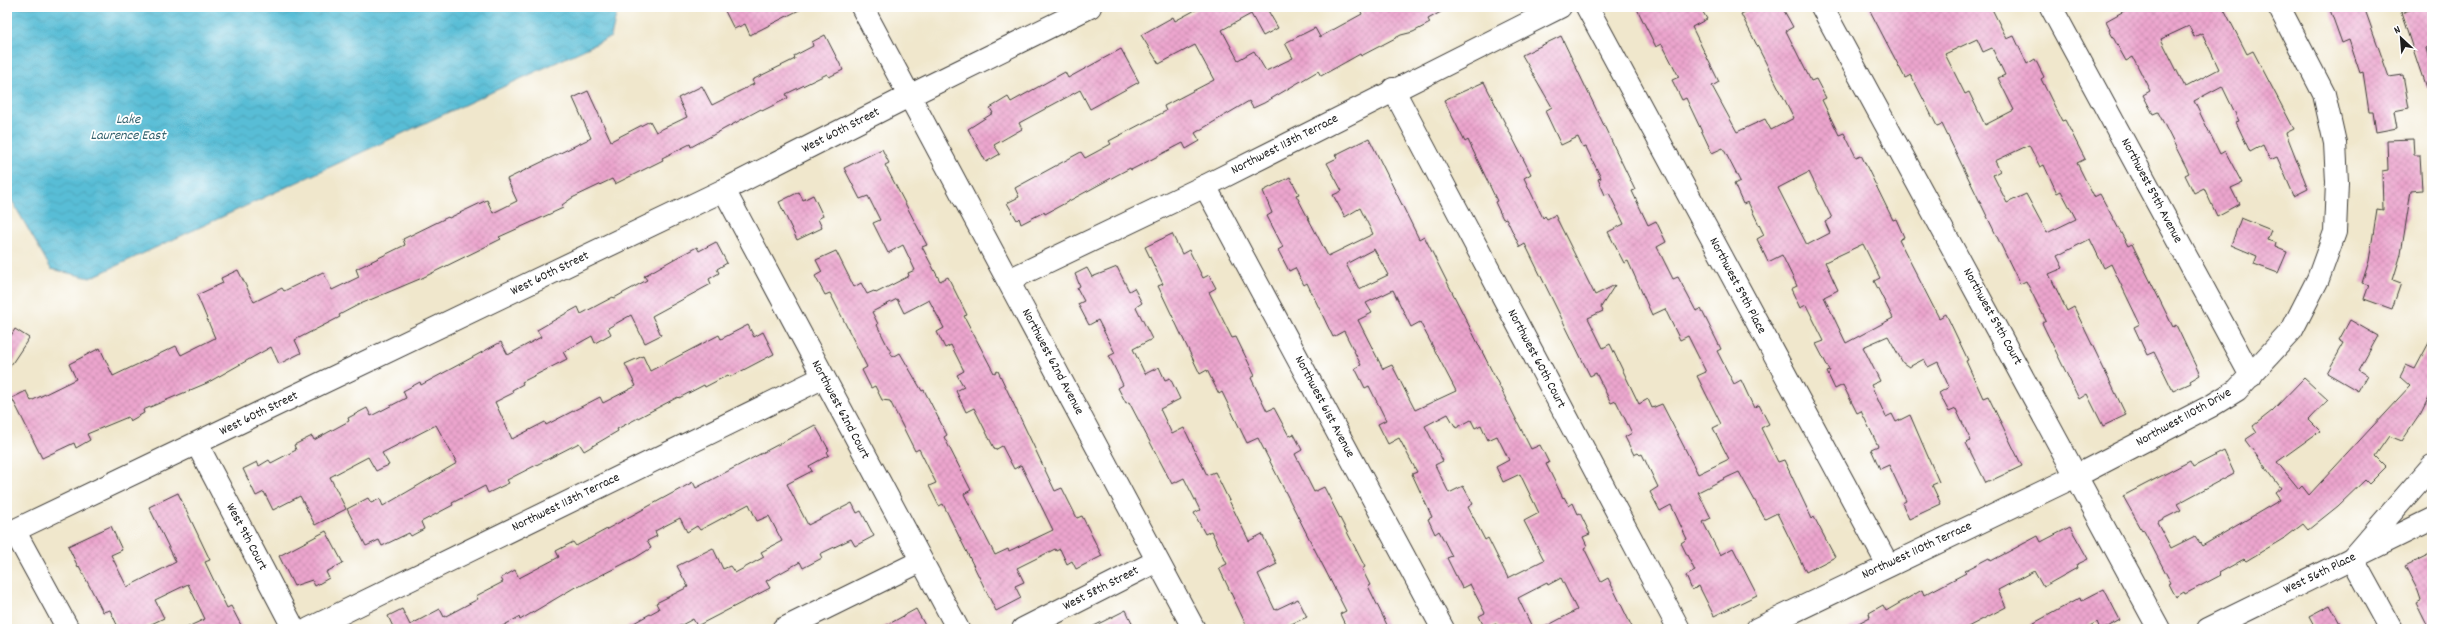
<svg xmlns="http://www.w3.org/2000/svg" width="2439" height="636" font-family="Dekko,sans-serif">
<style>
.water{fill:url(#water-waves);stroke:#3a6c79}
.building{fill:url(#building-cross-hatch);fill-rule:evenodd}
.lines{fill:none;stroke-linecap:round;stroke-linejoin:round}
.minor-casing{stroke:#3c3a36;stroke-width:24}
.minor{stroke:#fff;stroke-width:22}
.labels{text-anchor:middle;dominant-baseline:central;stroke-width:3.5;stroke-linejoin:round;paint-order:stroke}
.street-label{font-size:13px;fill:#1c1c1c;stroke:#fff}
.water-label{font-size:14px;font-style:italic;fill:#376470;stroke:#fff}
</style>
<defs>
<pattern id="water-waves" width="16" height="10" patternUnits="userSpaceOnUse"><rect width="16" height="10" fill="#58bdd6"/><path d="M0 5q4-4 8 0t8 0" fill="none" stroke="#4ca2b7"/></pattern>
<pattern id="building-cross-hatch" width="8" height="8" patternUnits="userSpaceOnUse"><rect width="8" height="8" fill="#eca5ce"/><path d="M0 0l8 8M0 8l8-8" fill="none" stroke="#ca8db0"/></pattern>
</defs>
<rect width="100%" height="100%" fill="#fff"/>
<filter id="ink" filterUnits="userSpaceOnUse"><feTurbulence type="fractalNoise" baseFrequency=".025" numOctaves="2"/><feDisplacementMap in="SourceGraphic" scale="8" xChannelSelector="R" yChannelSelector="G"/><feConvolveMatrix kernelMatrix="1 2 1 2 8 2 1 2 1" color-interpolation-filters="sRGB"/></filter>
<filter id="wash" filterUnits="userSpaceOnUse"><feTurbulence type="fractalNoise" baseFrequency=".012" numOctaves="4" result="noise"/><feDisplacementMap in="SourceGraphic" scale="16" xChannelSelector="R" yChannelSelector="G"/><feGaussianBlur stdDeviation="0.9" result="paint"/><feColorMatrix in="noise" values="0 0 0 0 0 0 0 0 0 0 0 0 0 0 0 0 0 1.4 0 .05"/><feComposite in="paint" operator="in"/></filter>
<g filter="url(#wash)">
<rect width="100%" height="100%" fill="#f0e7cc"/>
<!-- water -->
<path class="water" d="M 7,7 L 618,7 L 611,37 L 90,278 L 51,269 L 7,192 Z"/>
<g id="blocks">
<!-- building -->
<g class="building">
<path d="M 723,7 L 805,7 L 750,35 L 745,24 L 734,29 Z"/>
<path d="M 1201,7 L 1266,7 L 1278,28 L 1263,36 L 1251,14 L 1222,30 L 1238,60 L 1254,51 L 1266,71 L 1293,58 L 1285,43 L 1315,28 L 1320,37 L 1362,14 L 1359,7 L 1450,7 L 1428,19 L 1430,23 L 1413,32 L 1401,35 L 1361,56 L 1360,54 L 1321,76 L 1318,71 L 1264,103 L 1253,108 L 1249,101 L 1195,133 L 1200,141 L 1186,149 L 1183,143 L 1131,170 L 1130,168 L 1045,214 L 1044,212 L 1021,224 L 1019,218 L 1017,220 L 1007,203 L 1019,197 L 1015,188 L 1081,152 L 1085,158 L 1111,144 L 1109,141 L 1166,111 L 1164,106 L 1214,80 L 1195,45 L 1159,64 L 1141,35 L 1173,17 L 1175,21 Z"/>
<path d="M 1636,7 L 1700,7 L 1707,19 L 1692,27 L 1719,82 L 1712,86 L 1737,132 L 1765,119 L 1771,130 L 1794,118 L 1741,14 L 1755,7 L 1782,7 L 1793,27 L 1786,31 L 1811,81 L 1816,79 L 1826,98 L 1822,100 L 1839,135 L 1844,133 L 1856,157 L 1861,155 L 1893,220 L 1896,219 L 1904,237 L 1899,240 L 1917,275 L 1939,318 L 1946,314 L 1968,360 L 1966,361 L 1983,398 L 1988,396 L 2022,466 L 1986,483 L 1966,443 L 1971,441 L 1956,409 L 1949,412 L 1939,393 L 1949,387 L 1938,362 L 1928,367 L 1924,359 L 1909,367 L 1903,363 L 1888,336 L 1863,347 L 1880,381 L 1871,385 L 1886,417 L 1892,414 L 1896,422 L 1910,415 L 1939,482 L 1932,485 L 1941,504 L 1909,519 L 1902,503 L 1906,501 L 1889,465 L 1880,469 L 1871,449 L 1878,446 L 1861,411 L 1857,413 L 1843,385 L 1835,389 L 1827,372 L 1830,371 L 1816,344 L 1824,341 L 1806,305 L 1800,308 L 1791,289 L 1797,286 L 1782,255 L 1768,262 L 1757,239 L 1764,235 L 1748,202 L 1743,204 L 1734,184 L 1740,181 L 1723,148 L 1712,153 L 1686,98 L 1682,100 L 1672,80 L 1679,77 L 1662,44 L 1656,47 ZM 1809,172 L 1832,218 L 1825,222 L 1830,233 L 1807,245 L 1778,188 ZM 1863,244 L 1880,278 L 1874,281 L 1893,318 L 1846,343 L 1824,297 L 1838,290 L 1825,262 Z"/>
<path d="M 1868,7 L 1991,7 L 2007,39 L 2014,36 L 2027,64 L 2035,59 L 2044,77 L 2041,79 L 2062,121 L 2065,120 L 2085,159 L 2077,163 L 2094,197 L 2100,194 L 2128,246 L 2132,244 L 2173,327 L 2176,325 L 2200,375 L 2190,381 L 2191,383 L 2173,391 L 2154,352 L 2147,355 L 2134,327 L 2140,324 L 2111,264 L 2104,268 L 2090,239 L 2057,256 L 2063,268 L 2049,274 L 2067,311 L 2074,307 L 2126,415 L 2103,426 L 2087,394 L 2079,399 L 2042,323 L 2046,321 L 2026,281 L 2020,284 L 1942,124 L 1937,126 L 1911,75 L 1905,78 ZM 1977,39 L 1983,52 L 1992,48 L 2005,75 L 1998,78 L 2014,110 L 1985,125 L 1969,92 L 1965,94 L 1945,54 ZM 2029,145 L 2040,167 L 2044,165 L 2057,193 L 2061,191 L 2076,219 L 2047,233 L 2026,194 L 2007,203 L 1993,175 L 2000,171 L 1995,161 Z"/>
<path d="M 2122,7 L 2223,7 L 2247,54 L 2253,51 L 2294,129 L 2286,133 L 2308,189 L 2294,196 L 2277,157 L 2270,160 L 2263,145 L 2250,152 L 2236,122 L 2239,121 L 2222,86 L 2194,101 L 2220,154 L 2225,151 L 2242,183 L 2231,188 L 2239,204 L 2217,216 L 2204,188 L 2194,193 L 2185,175 L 2189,173 L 2158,112 L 2153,114 L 2143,95 L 2150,91 L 2133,57 L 2126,61 L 2109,30 L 2110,29 L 2106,21 L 2124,11 ZM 2189,26 L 2194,37 L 2202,33 L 2219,69 L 2185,87 L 2161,39 Z"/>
<path d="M 2329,7 L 2364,7 L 2389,77 L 2403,75 L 2409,108 L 2394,111 L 2397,128 L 2376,132 L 2373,112 L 2369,112 L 2363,72 L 2360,73 L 2349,40 L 2342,43 Z"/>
<path d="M 2418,7 L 2432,7 L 2432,45 L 2426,48 L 2432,72 L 2432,86 L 2426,88 L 2401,13 Z"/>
<path d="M 825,35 L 843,70 L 829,77 L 827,74 L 786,94 L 788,98 L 762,111 L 761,109 L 691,147 L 690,144 L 662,158 L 663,160 L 615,184 L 612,179 L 572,198 L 562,205 L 563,208 L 499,237 L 501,239 L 422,278 L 358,305 L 339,315 L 340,317 L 295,340 L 301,353 L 279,364 L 271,347 L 207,383 L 143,410 L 144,413 L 130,421 L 128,417 L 87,434 L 90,440 L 76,448 L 74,443 L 42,458 L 12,398 L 26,391 L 31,401 L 76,379 L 69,364 L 100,348 L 113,376 L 176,346 L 181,355 L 215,338 L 197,295 L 223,283 L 221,278 L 238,270 L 254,302 L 282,288 L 284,291 L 323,272 L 332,290 L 359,277 L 356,269 L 405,245 L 403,239 L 448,217 L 449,218 L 487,200 L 493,213 L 517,201 L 507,179 L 591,138 L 573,98 L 588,91 L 611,141 L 650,121 L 656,132 L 687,117 L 678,98 L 702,86 L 712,105 L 754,84 L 752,80 L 795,59 L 794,56 L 813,46 L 812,42 Z"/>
<path d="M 1561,36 L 1635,190 L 1632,191 L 1648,225 L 1656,221 L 1666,242 L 1657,247 L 1673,279 L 1678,277 L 1696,311 L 1701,309 L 1721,349 L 1717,351 L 1734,384 L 1741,380 L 1754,408 L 1759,405 L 1769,424 L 1761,428 L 1778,462 L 1784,460 L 1812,519 L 1814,517 L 1835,557 L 1806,572 L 1777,513 L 1765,519 L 1739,472 L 1728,477 L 1698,492 L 1711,518 L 1703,522 L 1720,555 L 1733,548 L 1757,595 L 1714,616 L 1699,586 L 1692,590 L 1686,576 L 1695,571 L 1681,543 L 1687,539 L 1671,505 L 1660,511 L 1650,492 L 1658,487 L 1642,454 L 1640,455 L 1638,453 L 1634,455 L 1625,437 L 1632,433 L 1616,401 L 1611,403 L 1596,373 L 1590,376 L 1525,244 L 1520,247 L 1506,218 L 1503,219 L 1495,202 L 1497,201 L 1468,140 L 1465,142 L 1444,100 L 1484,82 L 1531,174 L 1524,178 L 1543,218 L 1545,216 L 1547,219 L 1555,215 L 1595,295 L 1615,285 L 1601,307 L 1603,311 L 1588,318 L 1603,348 L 1610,344 L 1639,404 L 1648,399 L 1652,408 L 1662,404 L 1698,474 L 1729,459 L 1713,428 L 1721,424 L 1697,376 L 1706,372 L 1688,336 L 1680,340 L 1665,309 L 1652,315 L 1628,261 L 1624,263 L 1608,232 L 1624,224 L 1609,193 L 1605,195 L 1598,179 L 1601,178 L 1586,147 L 1583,148 L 1578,137 L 1561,145 L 1545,111 L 1552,107 L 1522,55 Z"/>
<path d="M 1121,49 L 1139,82 L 1090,109 L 1080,90 L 1019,123 L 1022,129 L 994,145 L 1000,154 L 986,162 L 968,129 L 993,113 L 990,108 L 1008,97 L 1011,102 L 1065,72 L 1068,78 Z"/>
<path d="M 1369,138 L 1419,239 L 1424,236 L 1531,449 L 1540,445 L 1549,463 L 1546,464 L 1563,498 L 1564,497 L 1569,506 L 1573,503 L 1578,514 L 1580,513 L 1590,534 L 1583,537 L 1587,546 L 1584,548 L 1601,582 L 1608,578 L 1633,629 L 1541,629 L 1577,610 L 1561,578 L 1548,585 L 1547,583 L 1518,598 L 1533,629 L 1498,629 L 1496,624 L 1485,629 L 1479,616 L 1485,613 L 1470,584 L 1462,588 L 1447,558 L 1452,556 L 1439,531 L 1435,534 L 1428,519 L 1432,517 L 1412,474 L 1417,472 L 1399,438 L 1388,444 L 1378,424 L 1386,420 L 1369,386 L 1365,388 L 1355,368 L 1361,365 L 1344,331 L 1333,337 L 1307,283 L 1304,285 L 1295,268 L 1289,271 L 1278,250 L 1283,247 L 1267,216 L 1272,213 L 1263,191 L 1290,177 L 1299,194 L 1296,195 L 1328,256 L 1373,234 L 1360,208 L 1345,217 L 1333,195 L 1342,191 L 1327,163 L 1337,158 L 1335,155 ZM 1374,249 L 1388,275 L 1359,289 L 1346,264 ZM 1393,290 L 1411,327 L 1420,322 L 1456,391 L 1415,410 L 1392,365 L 1383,369 L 1358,320 L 1372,313 L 1366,303 ZM 1448,414 L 1456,428 L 1471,420 L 1475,428 L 1481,425 L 1488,440 L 1497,436 L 1509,460 L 1496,467 L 1503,482 L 1520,474 L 1538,511 L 1539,513 L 1524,521 L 1544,560 L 1508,578 L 1488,538 L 1485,540 L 1468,507 L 1473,504 L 1463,486 L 1449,493 L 1435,465 L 1443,461 L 1425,426 Z"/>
<path d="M 2413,139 L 2414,155 L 2420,155 L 2422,190 L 2411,191 L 2401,254 L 2393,280 L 2401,283 L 2392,309 L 2364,299 L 2369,285 L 2362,283 L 2369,261 L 2377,209 L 2383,210 L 2382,171 L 2388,170 L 2387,140 Z"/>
<path d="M 882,149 L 889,163 L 885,165 L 927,245 L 922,247 L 940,281 L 948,277 L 967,315 L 964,316 L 994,373 L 998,371 L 1055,491 L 1062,488 L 1077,518 L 1082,516 L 1102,556 L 1076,569 L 1072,561 L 1067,564 L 1060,549 L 1056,551 L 1055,549 L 1017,568 L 1024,582 L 1015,586 L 1021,598 L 996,611 L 943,504 L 939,506 L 929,486 L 936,483 L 919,449 L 915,451 L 890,401 L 882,400 L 875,386 L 871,388 L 862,370 L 867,367 L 830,293 L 825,295 L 815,276 L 822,272 L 816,260 L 836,251 L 854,287 L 861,283 L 867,294 L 874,291 L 876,293 L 909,276 L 908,273 L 915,270 L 903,245 L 888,253 L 873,223 L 880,220 L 868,196 L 860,199 L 844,168 ZM 897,299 L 904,313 L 929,300 L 944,328 L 937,332 L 945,348 L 951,345 L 964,371 L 957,375 L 964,387 L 956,391 L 966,412 L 974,408 L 995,450 L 1002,446 L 1014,469 L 1021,465 L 1053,530 L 1009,551 L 1008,549 L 995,555 L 964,494 L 971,490 L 944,437 L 947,435 L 924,390 L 922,391 L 900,353 L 893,357 L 877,325 L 878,324 L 872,312 Z"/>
<path d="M 799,192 L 803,200 L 813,195 L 823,216 L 818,219 L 822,228 L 797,240 L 779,202 Z"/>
<path d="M 2241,218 L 2271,230 L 2267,240 L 2276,243 L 2275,247 L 2287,252 L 2278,273 L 2254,264 L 2257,256 L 2231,245 Z"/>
<path d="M 1172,234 L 1182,254 L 1189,250 L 1203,278 L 1209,275 L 1216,288 L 1209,292 L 1232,338 L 1236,337 L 1255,376 L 1251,378 L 1267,411 L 1274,408 L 1289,436 L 1294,434 L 1302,450 L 1295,454 L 1314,492 L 1324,487 L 1365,567 L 1362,569 L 1370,585 L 1368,586 L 1389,629 L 1347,629 L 1340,614 L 1346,611 L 1258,438 L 1247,443 L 1222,392 L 1219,394 L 1207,370 L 1200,374 L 1158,286 L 1163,284 L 1145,247 Z"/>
<path d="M 716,242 L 727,263 L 717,269 L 719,273 L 709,279 L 711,284 L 652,316 L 661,335 L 645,343 L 631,315 L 608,328 L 611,334 L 595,343 L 592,336 L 563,352 L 567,359 L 522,382 L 523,384 L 512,390 L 513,393 L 495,402 L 512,439 L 545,422 L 546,425 L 600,397 L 603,403 L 636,386 L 625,364 L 643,356 L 650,371 L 719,335 L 721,339 L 748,325 L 754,337 L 763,332 L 774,354 L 730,377 L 728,375 L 705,387 L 704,385 L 679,398 L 678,397 L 617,429 L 618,431 L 584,451 L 579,443 L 507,480 L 509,483 L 488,493 L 485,486 L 452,503 L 453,505 L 421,522 L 424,529 L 411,536 L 409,533 L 382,546 L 379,540 L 366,546 L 347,509 L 368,498 L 371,503 L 380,499 L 383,506 L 457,463 L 436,425 L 382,453 L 389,465 L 382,468 L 376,471 L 368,457 L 330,477 L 346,509 L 315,525 L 300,496 L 273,510 L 264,492 L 256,496 L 243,469 L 257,462 L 259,466 L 269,460 L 271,463 L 296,450 L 294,445 L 312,436 L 314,440 L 349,421 L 348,418 L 367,408 L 371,416 L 406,398 L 403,391 L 420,382 L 421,385 L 501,342 L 508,355 L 541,337 L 537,330 L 565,314 L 578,307 L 581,314 L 613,297 L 614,298 L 647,280 L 644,276 L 674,259 L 697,247 L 699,251 Z"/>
<path d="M 1117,267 L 1129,291 L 1134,288 L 1142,303 L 1136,307 L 1152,339 L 1133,349 L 1145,374 L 1159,367 L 1165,380 L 1170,378 L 1180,399 L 1160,409 L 1172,434 L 1184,428 L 1207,475 L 1215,472 L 1249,541 L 1262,534 L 1277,564 L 1258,574 L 1275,610 L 1298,599 L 1307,617 L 1280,629 L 1248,629 L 1219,568 L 1227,564 L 1211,531 L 1205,534 L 1194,513 L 1200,510 L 1184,478 L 1172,484 L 1129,402 L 1126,403 L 1118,388 L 1123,385 L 1109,356 L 1115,353 L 1098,320 L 1089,325 L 1078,304 L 1084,301 L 1077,288 L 1080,286 L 1075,274 L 1087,268 L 1092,277 Z"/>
<path d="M 2350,320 L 2378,336 L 2359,370 L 2367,375 L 2358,391 L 2327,373 L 2344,343 L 2339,340 Z"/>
<path d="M 15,329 L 29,338 L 7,371 L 7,342 Z"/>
<path d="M 2432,337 L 2432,391 L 2421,413 L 2402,441 L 2389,436 L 2375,456 L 2386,467 L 2369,484 L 2365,480 L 2338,506 L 2308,530 L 2303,524 L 2286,537 L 2246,561 L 2244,559 L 2219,573 L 2221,575 L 2185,594 L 2184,592 L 2176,597 L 2169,584 L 2171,583 L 2143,529 L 2142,530 L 2123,496 L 2190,461 L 2193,467 L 2224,451 L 2234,473 L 2177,504 L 2181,510 L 2157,522 L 2171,548 L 2195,536 L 2202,546 L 2280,500 L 2275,493 L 2281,488 L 2245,440 L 2257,432 L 2253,426 L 2272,411 L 2304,378 L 2328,400 L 2309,420 L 2320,431 L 2277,462 L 2299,489 L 2302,486 L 2309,495 L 2410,386 L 2400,377 L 2406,365 L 2415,369 Z"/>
<path d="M 815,425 L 829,450 L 827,452 L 829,455 L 809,466 L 812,471 L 787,484 L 808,525 L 852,503 L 857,513 L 861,511 L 874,536 L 855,546 L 851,539 L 820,554 L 822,558 L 803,568 L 800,562 L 766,581 L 770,588 L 697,626 L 693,619 L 674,629 L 623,629 L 659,609 L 656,603 L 688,587 L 677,566 L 713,548 L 723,569 L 730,566 L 735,573 L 764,557 L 761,552 L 782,541 L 769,516 L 757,521 L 749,504 L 700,530 L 697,526 L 687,532 L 680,518 L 655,531 L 657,536 L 647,541 L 651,548 L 635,558 L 578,587 L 577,586 L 520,620 L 519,617 L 497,629 L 394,629 L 388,616 L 402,609 L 410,625 L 440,609 L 444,617 L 478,599 L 476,596 L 503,582 L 501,578 L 515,570 L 519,578 L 559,557 L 556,551 L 573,542 L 576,546 L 693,482 L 696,488 Z"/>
<path d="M 178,493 L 210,560 L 205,562 L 227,608 L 231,606 L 243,629 L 183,629 L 205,619 L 188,584 L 155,600 L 164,618 L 141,629 L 119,629 L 110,610 L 103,612 L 79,566 L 78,567 L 68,546 L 111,526 L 122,550 L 111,555 L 127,587 L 176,562 L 149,507 Z"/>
<path d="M 2070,527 L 2088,559 L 2076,565 L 2077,568 L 2043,587 L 2034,571 L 1998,590 L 2006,607 L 1964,629 L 1847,629 L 1870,617 L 1869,613 L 1883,605 L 1886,611 L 1922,590 L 1924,595 L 1966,573 L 1964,571 L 1989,558 L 1991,561 L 2038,536 L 2041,542 Z"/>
<path d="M 326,531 L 343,563 L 326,572 L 329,578 L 315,586 L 312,580 L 294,586 L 279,556 Z"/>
<path d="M 2432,553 L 2432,629 L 2429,629 L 2416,603 L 2421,600 L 2418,591 L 2405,566 Z"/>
<path d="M 2104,589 L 2120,620 L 2104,629 L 2100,629 L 2097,622 L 2084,629 L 2023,629 L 2080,598 L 2081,601 Z"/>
<path d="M 2330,605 L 2343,629 L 2316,629 L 2309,616 Z"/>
<path d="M 916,609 L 927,629 L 880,629 Z"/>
<path d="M 1126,610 L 1135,629 L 1088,629 Z"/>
</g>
</g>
</g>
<g filter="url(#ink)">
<use href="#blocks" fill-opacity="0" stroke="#3c3a36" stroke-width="1"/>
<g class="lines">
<!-- minor casing -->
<g class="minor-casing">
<g id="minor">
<path d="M 862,7 L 1194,629"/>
<path d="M 1587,7 L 1888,565"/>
<path d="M 1822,7 L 2159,629"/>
<path d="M 2051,7 L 2251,376"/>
<path d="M 1393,89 L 1679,629"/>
<path d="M 1205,186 L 1443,629"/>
<path d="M 724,190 L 958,629"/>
<path d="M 1009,280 L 1205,186 L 1560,7"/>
<path d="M 197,444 L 294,629"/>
<path d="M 14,530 L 68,629"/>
<path d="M 7,534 L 724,190 L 909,96 L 1090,7"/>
<path d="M 309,629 L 822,378"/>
<path d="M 783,629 L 921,561"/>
<path d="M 1023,629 L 1157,561"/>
<path d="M 1757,629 L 2078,475 L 2211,406 L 2237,390 L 2292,330 L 2318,279 L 2335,232 L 2337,182 L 2335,143 L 2324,94 L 2279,7"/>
<path d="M 2208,629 L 2432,519"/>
<path d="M 2391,629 L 2352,558 L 2432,466"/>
</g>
</g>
<!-- minor -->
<use href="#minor" class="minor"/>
</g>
</g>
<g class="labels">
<!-- street labels -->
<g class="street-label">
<text transform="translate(841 131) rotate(-27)">West 60th Street</text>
<text transform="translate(1285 145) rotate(-27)">Northwest 113th Terrace</text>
<text transform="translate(2151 191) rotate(62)">Northwest 59th Avenue</text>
<text transform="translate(550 274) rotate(-26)">West 60th Street</text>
<text transform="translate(1737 286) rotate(62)">Northwest 59th Place</text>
<text transform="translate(1992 317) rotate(61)">Northwest 59th Court</text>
<text transform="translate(1536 359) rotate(62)">Northwest 60th Court</text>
<text transform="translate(1052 362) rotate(62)">Northwest 62nd Avenue</text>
<text transform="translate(1324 407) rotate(62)">Northwest 61st Avenue</text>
<text transform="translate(840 410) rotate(62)">Northwest 62nd Court</text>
<text transform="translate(259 414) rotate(-26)">West 60th Street</text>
<text transform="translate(2184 418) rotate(-29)">Northwest 110th Drive</text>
<text transform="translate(566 503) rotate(-26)">Northwest 113th Terrace</text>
<text transform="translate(246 537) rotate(62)">West 9th Court</text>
<text transform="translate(1917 551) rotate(-25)">Northwest 110th Terrace</text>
<text transform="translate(2320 574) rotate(-26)">West 56th Place</text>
<text transform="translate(1101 589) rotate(-27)">West 58th Street</text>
</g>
<!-- water labels -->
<g class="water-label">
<text x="128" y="120">Lake<tspan x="128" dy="16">Laurence East</tspan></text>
</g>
</g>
<!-- margin -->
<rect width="2439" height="636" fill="none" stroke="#fff" stroke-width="24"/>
<!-- north arrow -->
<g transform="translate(2401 38) rotate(334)" stroke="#ffffff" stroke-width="3" paint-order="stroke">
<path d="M0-3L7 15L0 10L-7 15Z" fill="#1c1c1c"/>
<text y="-6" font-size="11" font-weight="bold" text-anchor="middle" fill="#1c1c1c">N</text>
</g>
</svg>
